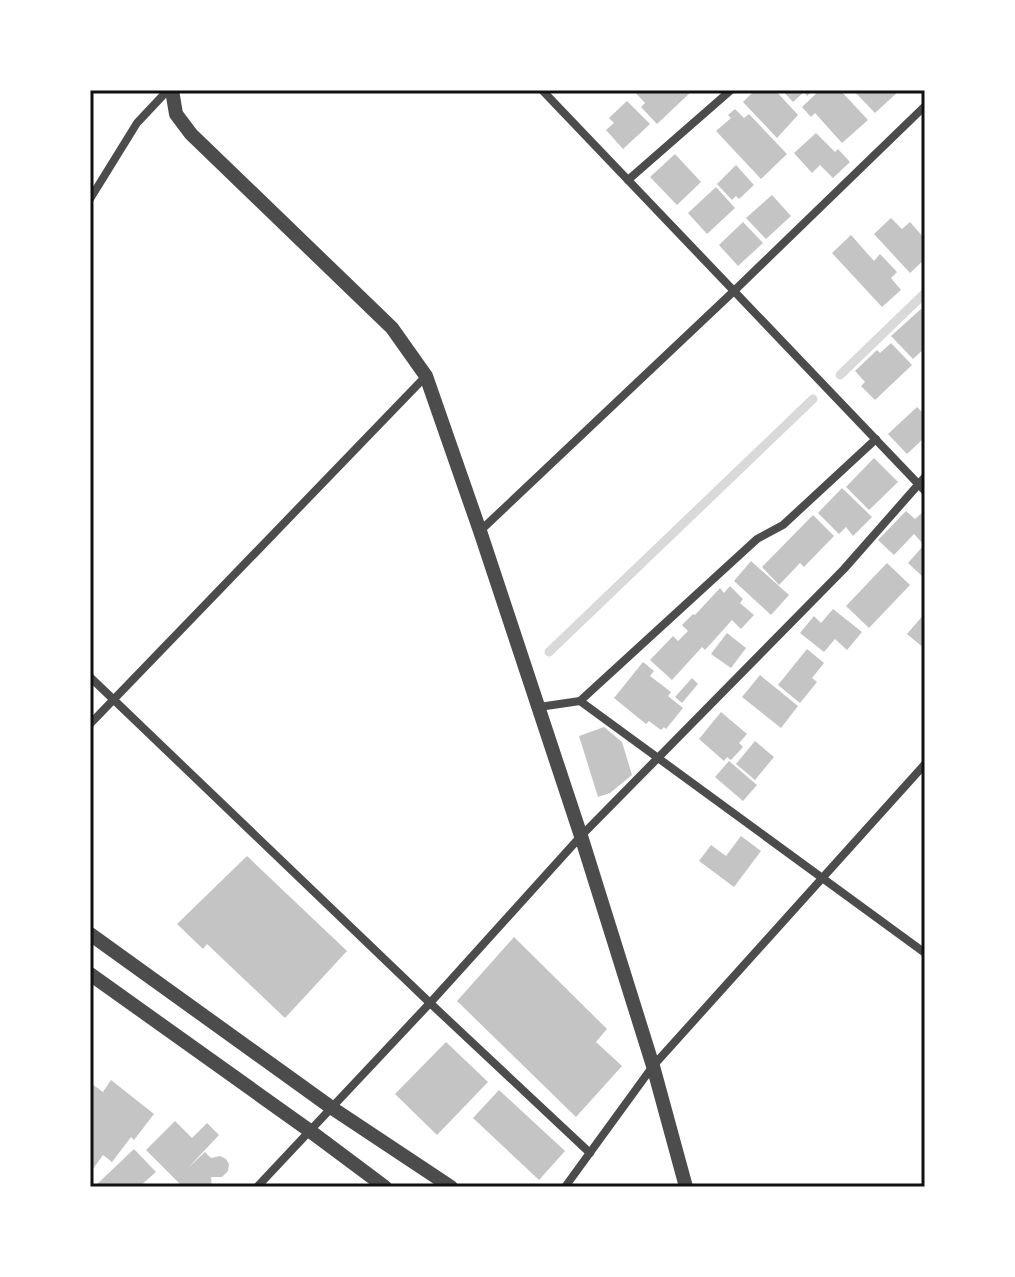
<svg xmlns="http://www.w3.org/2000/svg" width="1015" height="1277" font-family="Lato,sans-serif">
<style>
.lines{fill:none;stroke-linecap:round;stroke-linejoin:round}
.stream{stroke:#d9d9d9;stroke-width:9}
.building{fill:#c4c4c4}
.minor{stroke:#4c4c4c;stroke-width:8}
.tertiary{stroke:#4c4c4c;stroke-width:14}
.neatline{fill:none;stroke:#111;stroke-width:3}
</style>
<rect width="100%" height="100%" fill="#fff"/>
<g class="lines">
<!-- stream -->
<g class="stream">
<path d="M 840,375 L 925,293"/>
<path d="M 549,652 L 813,399"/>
</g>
</g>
<!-- building -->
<g class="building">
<path d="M 633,90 L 693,90 L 657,124 L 641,107 L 645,103 Z"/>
<path d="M 755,90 L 775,90 L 798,115 L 777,138 L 743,102 Z"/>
<path d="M 782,90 L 813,90 L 807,96 L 804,92 L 793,102 Z"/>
<path d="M 820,90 L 827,90 L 829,92 L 832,90 L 840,90 L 868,120 L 842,143 L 815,113 L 811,117 L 802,107 Z"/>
<path d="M 853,90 L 900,90 L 875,113 Z"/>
<path d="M 627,101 L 650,124 L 623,149 L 606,130 L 614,123 L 609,118 Z"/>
<path d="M 735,109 L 744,118 L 749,114 L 787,154 L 761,179 L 716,131 L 731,118 L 728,115 Z"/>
<path d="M 816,133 L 835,152 L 838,149 L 850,162 L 833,178 L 820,165 L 812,173 L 794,153 Z"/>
<path d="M 675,154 L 701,182 L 677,205 L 650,177 Z"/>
<path d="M 736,165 L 754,185 L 739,199 L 736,196 L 732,200 L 717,184 Z"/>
<path d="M 716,187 L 735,208 L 707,234 L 688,213 Z"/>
<path d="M 772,195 L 791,216 L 766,239 L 746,218 Z"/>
<path d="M 891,218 L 902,229 L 910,222 L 925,239 L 925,259 L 910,273 L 874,234 Z"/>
<path d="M 743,222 L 763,243 L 738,266 L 719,245 Z"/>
<path d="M 851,235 L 874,261 L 880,254 L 897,272 L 891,278 L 901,290 L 882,307 L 832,253 Z"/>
<path d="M 921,309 L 925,313 L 925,348 L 913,359 L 891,336 Z"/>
<path d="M 891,343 L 912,365 L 875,400 L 861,386 L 865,382 L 855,371 L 877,350 L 880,353 Z"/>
<path d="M 917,407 L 925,415 L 925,437 L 907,454 L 888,434 Z"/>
<path d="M 874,458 L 898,482 L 869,510 L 846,487 Z"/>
<path d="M 842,488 L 872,517 L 853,536 L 846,527 L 839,534 L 818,513 Z"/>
<path d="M 906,511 L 915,519 L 922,513 L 925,516 L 925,575 L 923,577 L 908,563 L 924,545 L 914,534 L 894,555 L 878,540 Z"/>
<path d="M 813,515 L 834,536 L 804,567 L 800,563 L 779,585 L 762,567 Z"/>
<path d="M 751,561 L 789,595 L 771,615 L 734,581 Z"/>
<path d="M 887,563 L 910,585 L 869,628 L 846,606 Z"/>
<path d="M 730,586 L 743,599 L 740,603 L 754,615 L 741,629 L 732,620 L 705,650 L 702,647 L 672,680 L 650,660 L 673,636 L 678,641 L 688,631 L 682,625 L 693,614 L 695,615 L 720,588 L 724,593 Z"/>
<path d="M 833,609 L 862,632 L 847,650 L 835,639 L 824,652 L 800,633 L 814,616 L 821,623 Z"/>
<path d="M 925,613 L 925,649 L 907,634 Z"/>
<path d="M 727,633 L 746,648 L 731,668 L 711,654 Z"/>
<path d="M 807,649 L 824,663 L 812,678 L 817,682 L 800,703 L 778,685 Z"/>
<path d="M 643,662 L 654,671 L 650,676 L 671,692 L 668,696 L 683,708 L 666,729 L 664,727 L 661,730 L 649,721 L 646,724 L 614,698 Z"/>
<path d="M 760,675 L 798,706 L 781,728 L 742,697 Z"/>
<path d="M 692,678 L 698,684 L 682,703 L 675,697 Z"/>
<path d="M 721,712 L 747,734 L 739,743 L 743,747 L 731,760 L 727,757 L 724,761 L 699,739 Z"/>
<path d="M 604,727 L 622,742 L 632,775 L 610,793 L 598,797 L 579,736 Z"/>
<path d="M 755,741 L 774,757 L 755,780 L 736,764 Z"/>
<path d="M 729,761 L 757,785 L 743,801 L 715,777 Z"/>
<path d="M 741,836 L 761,851 L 734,887 L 699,861 L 711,845 L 726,856 Z"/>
<path d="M 247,856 L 347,951 L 285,1018 L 207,944 L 203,949 L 177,924 Z"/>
<path d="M 514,937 L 607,1029 L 596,1042 L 622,1066 L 576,1117 L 457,1001 Z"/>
<path d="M 446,1042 L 488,1082 L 437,1135 L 395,1094 Z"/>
<path d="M 111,1080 L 154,1114 L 134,1140 L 131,1137 L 112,1162 L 103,1155 L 90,1173 L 90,1087 L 92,1084 L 103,1092 Z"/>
<path d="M 499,1090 L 565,1151 L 539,1180 L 473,1118 Z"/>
<path d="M 175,1121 L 192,1138 L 207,1123 L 219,1135 L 188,1168 L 205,1152 L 211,1158 L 220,1156 L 226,1159 L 229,1164 L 228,1171 L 222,1177 L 211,1177 L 212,1187 L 183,1187 L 146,1150 Z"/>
<path d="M 134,1149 L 156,1172 L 139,1187 L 94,1187 Z"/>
</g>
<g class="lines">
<!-- minor -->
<g class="minor">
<path d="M 542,90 L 925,491"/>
<path d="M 628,180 L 731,90"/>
<path d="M 90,199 L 137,123 L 168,90"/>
<path d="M 480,531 L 735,290 L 925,106"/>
<path d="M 90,677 L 430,1003 L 590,1153"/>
<path d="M 580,701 L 757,539 L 783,525 L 876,439"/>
<path d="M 539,707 L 580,701 L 925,953"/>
<path d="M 90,724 L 426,376"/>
<path d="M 257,1187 L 430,1003 L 581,836 L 844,569 L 925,477"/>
<path d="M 565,1187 L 653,1066 L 925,764"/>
</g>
<!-- tertiary -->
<g class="tertiary">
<path d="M 172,90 L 176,114 L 191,134 L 392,328 L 426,376 L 480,531 L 581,836 L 653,1066 L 686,1187"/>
<path d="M 90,934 L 332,1108 L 451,1187"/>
<path d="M 90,974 L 310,1131 L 385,1187"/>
</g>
</g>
<!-- border -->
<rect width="1015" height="1277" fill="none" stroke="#ffffff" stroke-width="184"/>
<rect x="92" y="92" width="831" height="1093" class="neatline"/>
</svg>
